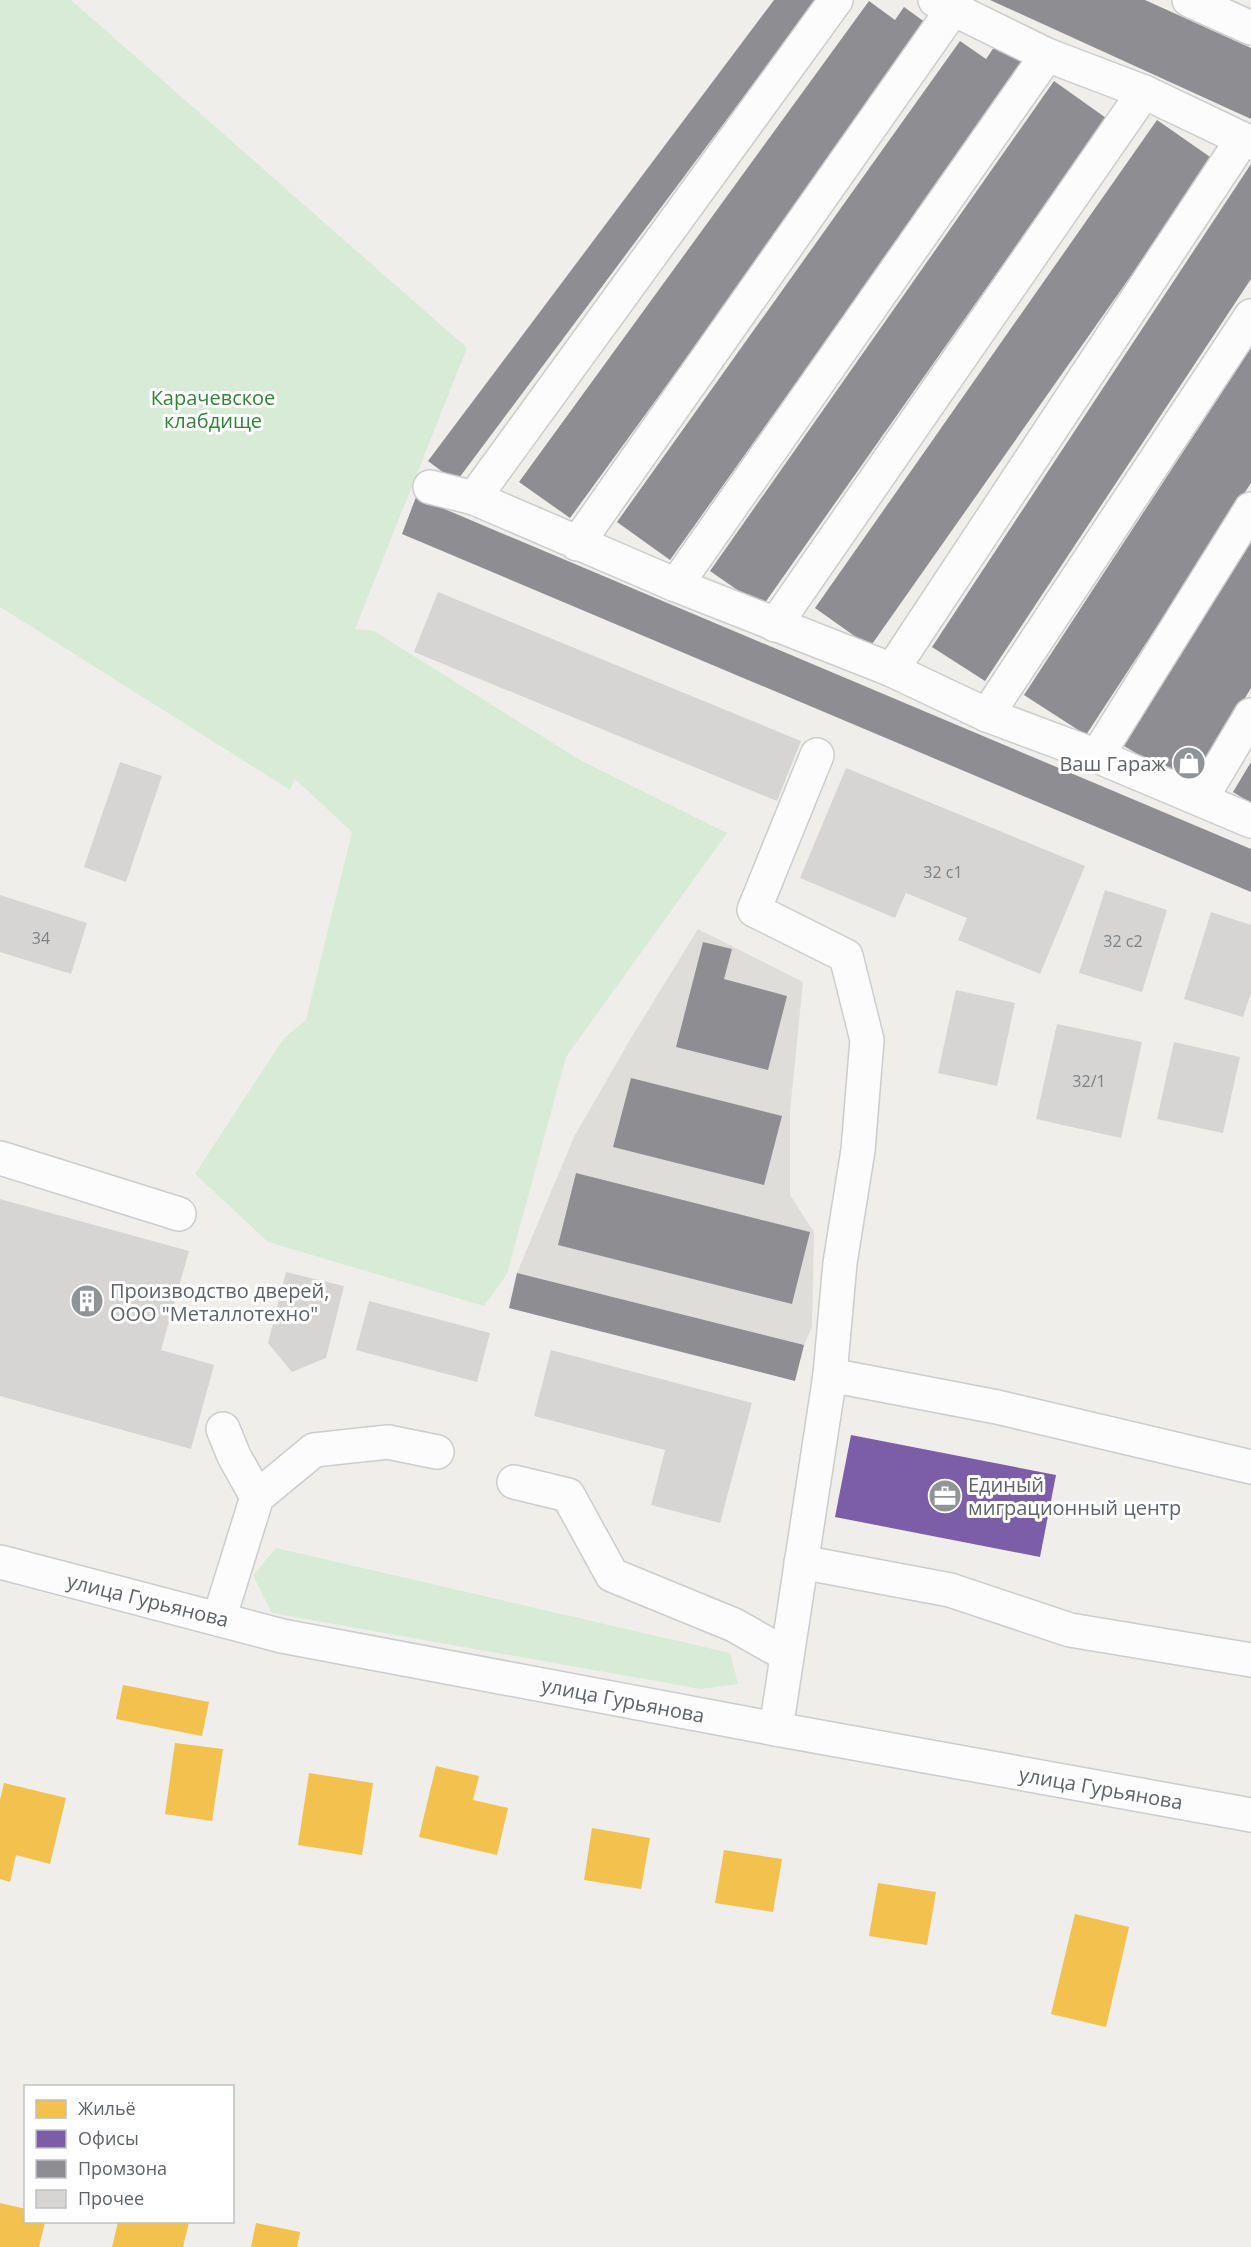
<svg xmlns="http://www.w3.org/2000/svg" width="1251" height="2247" font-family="'Open Sans',sans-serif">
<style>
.industrial{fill:#dfddda}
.green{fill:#d8ebd6}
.homes{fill:#f2c14e}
.offices{fill:#7b5ea7}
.industry{fill:#8d8d92}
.building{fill:#d6d5d3}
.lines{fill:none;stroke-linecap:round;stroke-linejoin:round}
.minor-casing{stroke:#cbcccc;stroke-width:36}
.minor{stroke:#fdfcfc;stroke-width:33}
.labels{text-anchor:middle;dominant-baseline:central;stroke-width:6;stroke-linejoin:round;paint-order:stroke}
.number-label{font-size:16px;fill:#7e8184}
.park-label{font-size:20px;fill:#348238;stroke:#fff}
.poi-label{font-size:20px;fill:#5f6368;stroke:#fff;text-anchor:start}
.street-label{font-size:20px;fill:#5f6368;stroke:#fff}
</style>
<rect width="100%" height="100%" fill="#efeeea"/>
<!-- industrial -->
<path class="industrial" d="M 698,929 L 803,982 L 790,1112 L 790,1195 L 814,1232 L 812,1327 L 804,1345 L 774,1375 L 509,1308 L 517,1273 L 574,1137 L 631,1038 Z"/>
<!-- green -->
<g class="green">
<path d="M 0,0 L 71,0 L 467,348 L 355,629 L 374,631 L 580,760 L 727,833 L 566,1057 L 507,1274 L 484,1306 L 268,1242 L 195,1174 L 284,1038 L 306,1020 L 352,832 L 295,779 L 290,790 L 0,607 Z"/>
<path d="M 276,1548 L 730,1653 L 738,1684 L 701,1689 L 272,1613 L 253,1575 Z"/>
</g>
<!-- homes -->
<g class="homes">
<path d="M 123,1685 L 209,1702 L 202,1736 L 116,1719 Z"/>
<path d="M 175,1743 L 223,1749 L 212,1821 L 165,1814 Z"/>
<path d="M 436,1766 L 479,1776 L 473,1800 L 508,1808 L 497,1855 L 419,1837 Z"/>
<path d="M 309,1773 L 373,1783 L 362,1855 L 298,1845 Z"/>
<path d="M 4,1783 L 66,1798 L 50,1864 L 16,1855 L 10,1882 L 0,1879 L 0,1800 Z"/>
<path d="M 592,1828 L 650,1838 L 641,1889 L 584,1880 Z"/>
<path d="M 724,1850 L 782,1859 L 773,1912 L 715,1903 Z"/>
<path d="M 878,1883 L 936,1892 L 927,1945 L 869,1936 Z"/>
<path d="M 1075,1914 L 1129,1927 L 1106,2027 L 1051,2014 Z"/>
<path d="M 0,2203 L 26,2209 L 26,2222 L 45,2222 L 39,2247 L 0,2247 Z"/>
<path d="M 118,2222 L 189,2222 L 183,2247 L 112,2247 Z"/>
<path d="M 256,2223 L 300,2232 L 297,2247 L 251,2247 Z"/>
</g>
<!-- offices -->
<path class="offices" d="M 851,1435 L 1056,1475 L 1040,1557 L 835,1517 Z"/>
<!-- industry -->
<g class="industry">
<path d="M 774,0 L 816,0 L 456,482 L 428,461 Z"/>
<path d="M 990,0 L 1145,0 L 1251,48 L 1251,119 Z"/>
<path d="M 869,1 L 895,20 L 904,7 L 929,25 L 570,518 L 519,482 Z"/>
<path d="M 960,41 L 986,59 L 997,43 L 1024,62 L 670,560 L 617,522 Z"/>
<path d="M 1054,81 L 1106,118 L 762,607 L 710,571 Z"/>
<path d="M 1157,120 L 1213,159 L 870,647 L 815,608 Z"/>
<path d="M 1251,164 L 1251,279 L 985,681 L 932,647 Z"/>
<path d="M 1251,348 L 1251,483 L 1086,735 L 1024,695 Z"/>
<path d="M 416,497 L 1251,849 L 1251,892 L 402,534 Z"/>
<path d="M 1251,536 L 1251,688 L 1192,786 L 1124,746 Z"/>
<path d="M 1251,762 L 1251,803 L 1233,792 Z"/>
<path d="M 703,942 L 732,949 L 724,979 L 787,996 L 768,1070 L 676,1047 Z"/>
<path d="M 631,1078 L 782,1116 L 764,1185 L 613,1147 Z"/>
<path d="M 576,1173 L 810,1232 L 792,1304 L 558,1245 Z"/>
<path d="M 517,1273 L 804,1345 L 795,1381 L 509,1308 Z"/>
</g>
<!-- building -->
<g class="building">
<path d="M 438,592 L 801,741 L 777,801 L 414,652 Z"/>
<path d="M 120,762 L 162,776 L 126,882 L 84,867 Z"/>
<path d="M 846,768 L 1085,866 L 1040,974 L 958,940 L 967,918 L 906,893 L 895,918 L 800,878 Z"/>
<path d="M 1105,890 L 1167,910 L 1142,992 L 1079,973 Z"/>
<path d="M 0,895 L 87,923 L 71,974 L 0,952 Z"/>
<path d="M 1211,912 L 1251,925 L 1251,993 L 1243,1017 L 1184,999 Z"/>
<path d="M 956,990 L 1015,1003 L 997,1086 L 938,1073 Z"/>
<path d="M 1057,1024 L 1142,1042 L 1121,1138 L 1036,1119 Z"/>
<path d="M 1174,1042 L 1240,1057 L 1223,1133 L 1157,1119 Z"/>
<path d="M 0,1199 L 189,1251 L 161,1350 L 214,1365 L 191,1449 L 0,1396 Z"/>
<path d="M 286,1272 L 344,1286 L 326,1358 L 292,1372 L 268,1343 Z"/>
<path d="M 369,1301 L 490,1333 L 477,1382 L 356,1350 Z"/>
<path d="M 551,1350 L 752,1403 L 720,1523 L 651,1505 L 665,1450 L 534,1416 Z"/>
</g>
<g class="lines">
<!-- minor casing -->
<g class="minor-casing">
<g id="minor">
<path d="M 836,0 L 474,498 L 676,585 L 892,670 L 987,715 L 1097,756 L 1251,821"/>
<path d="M 935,0 L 1047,55 L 1144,92 L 1251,143"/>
<path d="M 1189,0 L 1251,28"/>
<path d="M 430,487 L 474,498"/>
<path d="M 577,544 L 953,9"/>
<path d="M 676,585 L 1047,55"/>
<path d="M 775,625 L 1144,92"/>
<path d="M 892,670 L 1242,140"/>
<path d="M 987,715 L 1251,316"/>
<path d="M 1097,756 L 1251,509"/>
<path d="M 1201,799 L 1251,715"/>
<path d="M 0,1158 L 179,1214"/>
<path d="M 830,1375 L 997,1407 L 1251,1467"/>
<path d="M 223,1429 L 234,1456 L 257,1497"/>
<path d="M 514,1482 L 568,1495 L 612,1575 L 734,1625 L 787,1655"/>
<path d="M 0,1562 L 282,1636 L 776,1729 L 1251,1815"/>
<path d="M 801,1562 L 950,1590 L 1070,1630 L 1251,1660"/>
<path d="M 219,1619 L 257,1497 L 314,1450 L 388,1442 L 437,1452"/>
<path d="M 776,1729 L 830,1375 L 840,1263 L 858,1150 L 867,1040 L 846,956 L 754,910 L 817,755"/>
</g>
</g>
<!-- minor -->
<use href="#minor" class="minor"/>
</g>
<!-- icons -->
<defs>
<g id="shop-disc" transform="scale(1.725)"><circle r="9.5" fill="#919496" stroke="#fff"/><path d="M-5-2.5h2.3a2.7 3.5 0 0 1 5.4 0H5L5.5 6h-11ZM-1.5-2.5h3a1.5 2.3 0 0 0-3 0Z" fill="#fff"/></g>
<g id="building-disc" transform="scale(1.725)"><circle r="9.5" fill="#919496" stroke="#fff"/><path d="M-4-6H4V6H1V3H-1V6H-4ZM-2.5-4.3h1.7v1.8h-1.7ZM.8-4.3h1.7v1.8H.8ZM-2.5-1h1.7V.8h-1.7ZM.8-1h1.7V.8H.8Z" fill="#fff"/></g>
<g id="office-disc" transform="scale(1.725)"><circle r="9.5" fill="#919496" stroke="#fff"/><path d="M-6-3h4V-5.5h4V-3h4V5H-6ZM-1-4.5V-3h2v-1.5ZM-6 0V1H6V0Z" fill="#fff"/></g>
</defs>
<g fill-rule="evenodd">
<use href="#shop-disc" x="1189" y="763"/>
<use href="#building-disc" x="87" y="1301"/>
<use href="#office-disc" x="945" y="1496"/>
</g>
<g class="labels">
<!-- number labels -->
<g class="number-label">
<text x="943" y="872">32 с1</text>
<text x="41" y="938">34</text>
<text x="1123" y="941">32 с2</text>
<text x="1089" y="1081">32/1</text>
</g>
<!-- park labels -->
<g class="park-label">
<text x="213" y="397">Карачевское<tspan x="213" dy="23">клабдище</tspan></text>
</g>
<!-- poi labels -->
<g class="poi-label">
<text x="1166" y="763" text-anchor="end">Ваш Гараж</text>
<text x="110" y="1290">Производство дверей,<tspan x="110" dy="23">ООО "Металлотехно"</tspan></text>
<text x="968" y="1484">Единый<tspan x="968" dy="23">миграционный центр</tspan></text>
</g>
<!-- street labels -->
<g class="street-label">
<text transform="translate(148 1600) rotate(14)">улица Гурьянова</text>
<text transform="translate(623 1700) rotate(11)">улица Гурьянова</text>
<text transform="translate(1101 1788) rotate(10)">улица Гурьянова</text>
</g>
</g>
<!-- legend -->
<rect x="24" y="2085" width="210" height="138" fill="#ffffff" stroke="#bfc1c3" stroke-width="1.5"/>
<rect x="36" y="2100" width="30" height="18" fill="#f2c14e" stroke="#bfc1c3" stroke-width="1.5"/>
<text x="78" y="2115" font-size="18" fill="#5f6368">Жильё</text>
<rect x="36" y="2130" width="30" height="18" fill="#7b5ea7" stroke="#bfc1c3" stroke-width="1.5"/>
<text x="78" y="2145" font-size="18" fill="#5f6368">Офисы</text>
<rect x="36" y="2160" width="30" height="18" fill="#8d8d92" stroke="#bfc1c3" stroke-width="1.5"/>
<text x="78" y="2175" font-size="18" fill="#5f6368">Промзона</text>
<rect x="36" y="2190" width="30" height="18" fill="#d6d5d3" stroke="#bfc1c3" stroke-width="1.5"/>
<text x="78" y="2205" font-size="18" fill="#5f6368">Прочее</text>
</svg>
